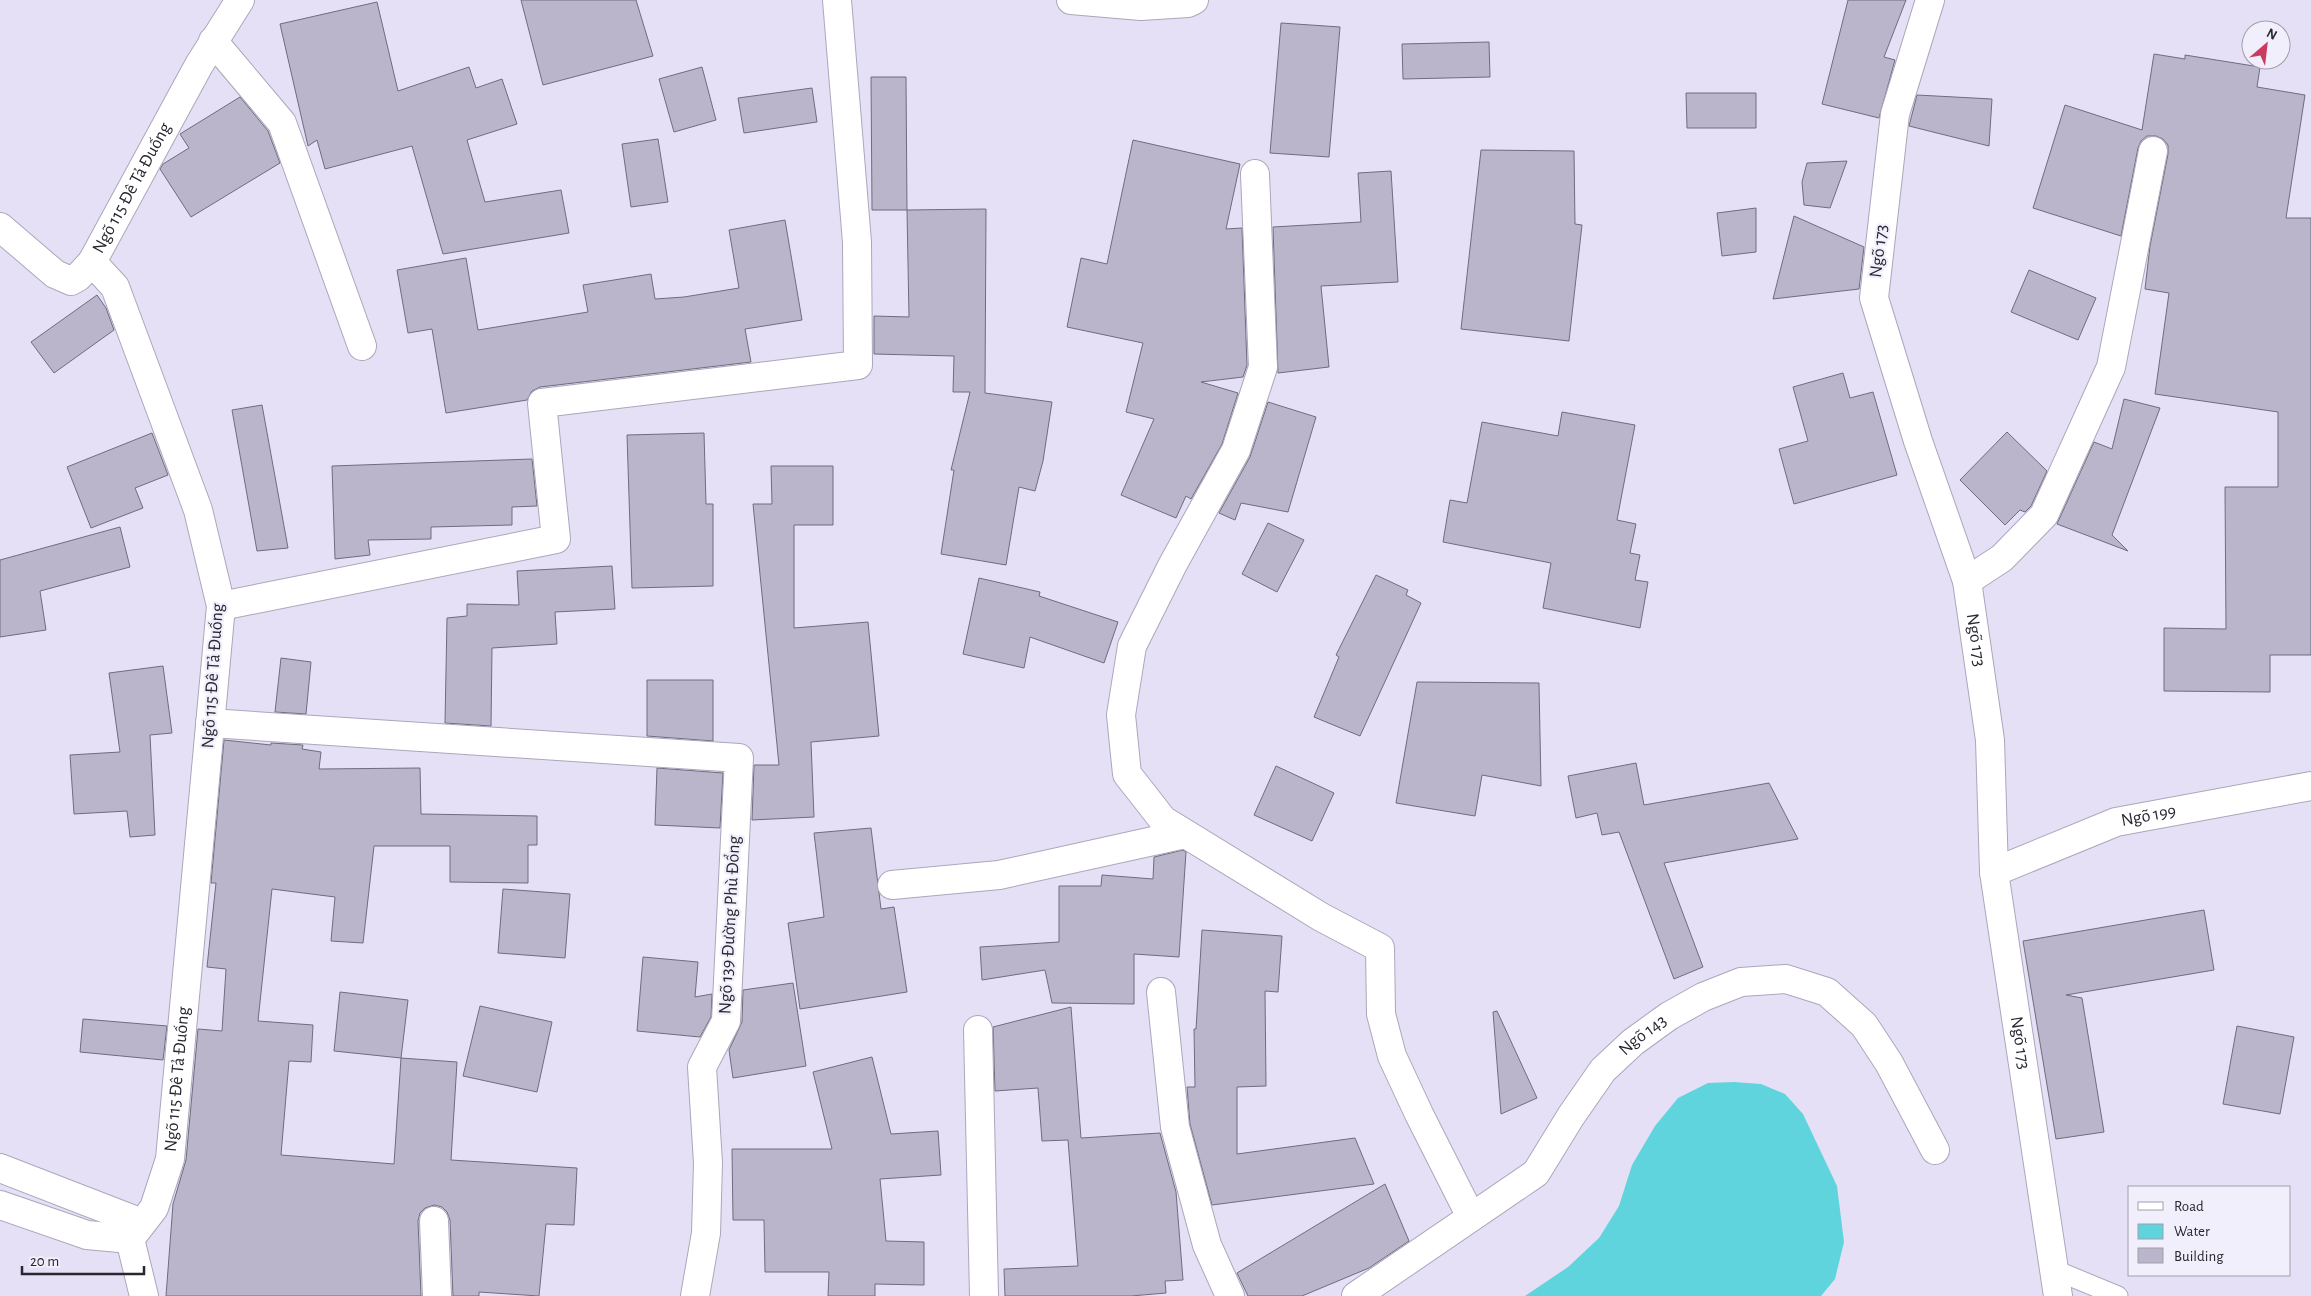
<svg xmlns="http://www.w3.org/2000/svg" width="2311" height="1296" font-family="'Alegreya Sans',sans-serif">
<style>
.water{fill:#5fd4dd}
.building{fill:#bab5ca;stroke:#706c7f}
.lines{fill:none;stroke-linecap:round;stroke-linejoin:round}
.lane-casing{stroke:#aba7bb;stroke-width:21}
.street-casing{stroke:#aba7bb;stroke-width:30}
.lane{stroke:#fff;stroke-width:19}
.street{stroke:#fff;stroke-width:28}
.labels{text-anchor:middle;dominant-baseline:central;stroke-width:4.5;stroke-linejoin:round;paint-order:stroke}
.street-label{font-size:18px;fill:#28262e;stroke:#f1effc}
</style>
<rect width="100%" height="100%" fill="#e5e0f6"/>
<!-- water -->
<path class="water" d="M 1734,1082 L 1761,1084 L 1785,1094 L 1803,1114 L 1837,1186 L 1844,1242 L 1835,1279 L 1821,1296 L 1525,1296 L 1568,1267 L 1599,1238 L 1619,1206 L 1632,1165 L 1655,1126 L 1678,1098 L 1708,1083 Z"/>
<!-- building -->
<g class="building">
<path d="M 521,0 L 636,0 L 653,56 L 543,85 Z"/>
<path d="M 1848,0 L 1906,0 L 1884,57 L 1895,60 L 1879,118 L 1822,104 Z"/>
<path d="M 377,2 L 398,91 L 469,67 L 476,88 L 502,79 L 517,124 L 467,140 L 485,202 L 561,190 L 569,233 L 443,254 L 412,146 L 325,169 L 317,140 L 308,146 L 280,24 Z"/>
<path d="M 1281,23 L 1340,27 L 1329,157 L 1270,153 Z"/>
<path d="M 1489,42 L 1490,77 L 1403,79 L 1402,44 Z"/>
<path d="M 2154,54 L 2185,59 L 2185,55 L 2260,67 L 2257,87 L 2305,95 L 2286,218 L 2311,218 L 2311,655 L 2270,655 L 2270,692 L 2164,691 L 2164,628 L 2226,629 L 2225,487 L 2278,487 L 2278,412 L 2155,394 L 2169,293 L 2145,289 L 2150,246 L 2168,154 L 2168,145 L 2163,139 L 2156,136 L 2147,136 L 2141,141 L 2138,148 L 2121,236 L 2033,208 L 2065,105 L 2142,130 Z"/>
<path d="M 702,67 L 716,120 L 674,132 L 659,79 Z"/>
<path d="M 871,77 L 906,77 L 907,210 L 872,210 Z"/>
<path d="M 812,88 L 817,122 L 744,133 L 738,98 Z"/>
<path d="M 1686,93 L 1756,93 L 1756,128 L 1687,128 Z"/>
<path d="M 1917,95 L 1992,99 L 1989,146 L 1909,126 Z"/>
<path d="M 240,97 L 268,131 L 280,163 L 191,217 L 160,169 L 163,164 L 189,148 L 180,134 Z"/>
<path d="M 658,139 L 668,202 L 631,207 L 622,144 Z"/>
<path d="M 1133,140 L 1240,164 L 1226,229 L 1242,228 L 1247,365 L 1243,377 L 1201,382 L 1238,393 L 1222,444 L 1191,499 L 1186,496 L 1176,518 L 1121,495 L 1154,419 L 1126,412 L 1143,343 L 1067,327 L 1081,258 L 1107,264 Z"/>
<path d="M 1481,150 L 1574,151 L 1575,224 L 1582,225 L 1569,341 L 1461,329 Z"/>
<path d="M 1847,161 L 1830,208 L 1804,205 L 1802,182 L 1807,163 Z"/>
<path d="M 1391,171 L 1398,282 L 1321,286 L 1329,367 L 1278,373 L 1273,227 L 1361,222 L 1358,173 Z"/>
<path d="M 1756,208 L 1756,252 L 1722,256 L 1717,213 Z"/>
<path d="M 986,209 L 985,393 L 1052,402 L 1043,461 L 1035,491 L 1019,487 L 1006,565 L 941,554 L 954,470 L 951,470 L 970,392 L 953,392 L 954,356 L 874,354 L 874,316 L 909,317 L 907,210 Z"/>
<path d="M 1794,216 L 1864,247 L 1859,289 L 1773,299 Z"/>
<path d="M 785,220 L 802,320 L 745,329 L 751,362 L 540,387 L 532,391 L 527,400 L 446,413 L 432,329 L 408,333 L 397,270 L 466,258 L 478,330 L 588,312 L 583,285 L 651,274 L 655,299 L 684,297 L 739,288 L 729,230 Z"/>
<path d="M 2029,270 L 2096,298 L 2078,340 L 2011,312 Z"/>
<path d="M 97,295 L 106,308 L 114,330 L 54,373 L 31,342 Z"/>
<path d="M 1843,373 L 1850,398 L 1873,392 L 1897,475 L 1794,504 L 1779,449 L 1808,441 L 1793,387 Z"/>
<path d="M 2124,399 L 2160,408 L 2112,535 L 2128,551 L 2057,524 L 2094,442 L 2112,449 Z"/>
<path d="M 1268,402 L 1316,417 L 1288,512 L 1241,503 L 1235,520 L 1219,513 L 1250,457 Z"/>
<path d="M 262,405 L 288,548 L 257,551 L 232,410 Z"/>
<path d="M 1562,412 L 1635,425 L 1617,520 L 1636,524 L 1630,553 L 1640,555 L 1635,580 L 1648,582 L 1640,628 L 1543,608 L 1551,563 L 1443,542 L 1450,500 L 1467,503 L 1482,422 L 1558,436 Z"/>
<path d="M 2007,432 L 2047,471 L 2031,506 L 2025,512 L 2020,510 L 2005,525 L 1960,480 Z"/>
<path d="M 152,433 L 168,475 L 135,488 L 143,508 L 91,528 L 67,467 Z"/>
<path d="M 704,433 L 706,504 L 713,504 L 713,586 L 632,588 L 627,435 Z"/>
<path d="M 532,459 L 537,506 L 512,507 L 512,525 L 431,527 L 431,539 L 368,540 L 370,555 L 335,559 L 332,466 Z"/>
<path d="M 771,466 L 833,466 L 833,525 L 794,525 L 794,628 L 868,622 L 879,736 L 811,742 L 814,817 L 752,820 L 754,765 L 779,765 L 753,504 L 772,504 Z"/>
<path d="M 1268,523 L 1304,540 L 1277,592 L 1242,574 Z"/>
<path d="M 120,527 L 130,567 L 40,591 L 46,630 L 0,637 L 0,560 Z"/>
<path d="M 612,566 L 615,609 L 555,612 L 557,644 L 492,648 L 491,726 L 445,723 L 447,618 L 467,616 L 467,604 L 519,605 L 517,571 Z"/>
<path d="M 1376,575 L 1408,590 L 1406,595 L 1421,603 L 1360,736 L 1314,717 L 1339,657 L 1336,655 Z"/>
<path d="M 979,578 L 1040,592 L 1039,596 L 1118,622 L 1104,663 L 1030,637 L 1024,668 L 963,654 Z"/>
<path d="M 281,658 L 311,662 L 306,714 L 275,712 Z"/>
<path d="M 163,666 L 172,733 L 150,735 L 155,835 L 130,837 L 127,811 L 74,814 L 70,755 L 120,752 L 109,673 Z"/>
<path d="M 647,680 L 713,680 L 713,741 L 647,736 Z"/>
<path d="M 1417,682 L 1539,683 L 1541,786 L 1482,775 L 1475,816 L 1396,803 Z"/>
<path d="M 224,740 L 271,745 L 271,743 L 303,745 L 302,749 L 321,752 L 319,769 L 420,768 L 421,814 L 537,816 L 537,845 L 528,845 L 528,883 L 450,882 L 450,846 L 374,846 L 363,943 L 331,941 L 335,897 L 272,889 L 258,1021 L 313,1025 L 311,1062 L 289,1061 L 281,1155 L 394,1164 L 401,1058 L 457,1062 L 451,1160 L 577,1168 L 574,1225 L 546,1224 L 539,1296 L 479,1292 L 479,1296 L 453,1296 L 450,1220 L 447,1212 L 442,1207 L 434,1205 L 425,1208 L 420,1213 L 418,1221 L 421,1296 L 166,1296 L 173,1204 L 186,1160 L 198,1029 L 222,1031 L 226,969 L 207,967 L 216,883 L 211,883 Z"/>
<path d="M 1636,763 L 1644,805 L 1769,783 L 1798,839 L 1664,863 L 1703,967 L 1674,979 L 1619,832 L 1602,835 L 1597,813 L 1576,818 L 1568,776 Z"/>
<path d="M 1276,766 L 1334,793 L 1312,841 L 1254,815 Z"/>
<path d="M 657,768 L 723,773 L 720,828 L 655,825 Z"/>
<path d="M 871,828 L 881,909 L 894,907 L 907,992 L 800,1009 L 788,923 L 824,917 L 814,833 Z"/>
<path d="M 1183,850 L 1186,852 L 1179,957 L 1134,954 L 1134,1004 L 1052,1003 L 1045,970 L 982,980 L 980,947 L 1059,942 L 1059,886 L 1101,886 L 1102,875 L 1153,879 L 1154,857 Z"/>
<path d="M 503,889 L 570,894 L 565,958 L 498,953 Z"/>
<path d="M 2204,910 L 2214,970 L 2066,995 L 2082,998 L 2104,1132 L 2056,1139 L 2023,941 Z"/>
<path d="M 1202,930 L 1282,936 L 1278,992 L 1265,991 L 1266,1086 L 1237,1087 L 1237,1154 L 1355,1138 L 1374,1184 L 1212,1205 L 1190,1124 L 1187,1087 L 1195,1087 L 1194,1029 L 1196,1029 Z"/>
<path d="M 643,957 L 698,962 L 695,997 L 712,994 L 711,1017 L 700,1037 L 637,1031 Z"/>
<path d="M 793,983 L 806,1066 L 733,1078 L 729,1050 L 742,1022 L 743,990 Z"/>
<path d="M 340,992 L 408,1000 L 401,1058 L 334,1051 Z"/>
<path d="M 480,1006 L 552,1022 L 537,1092 L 463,1076 Z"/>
<path d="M 1071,1007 L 1081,1138 L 1160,1133 L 1176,1192 L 1183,1280 L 1165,1281 L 1166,1293 L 1131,1296 L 1005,1296 L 1004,1269 L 1078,1266 L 1068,1140 L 1042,1141 L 1038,1088 L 995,1091 L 993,1027 Z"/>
<path d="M 1497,1011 L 1537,1098 L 1501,1114 L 1493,1012 Z"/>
<path d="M 83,1019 L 167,1026 L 163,1060 L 80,1052 Z"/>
<path d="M 2237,1026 L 2294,1037 L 2280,1114 L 2223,1104 Z"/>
<path d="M 872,1057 L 891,1134 L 938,1131 L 941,1175 L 880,1179 L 886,1241 L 924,1242 L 924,1285 L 875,1284 L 875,1296 L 828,1296 L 829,1272 L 765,1272 L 764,1220 L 733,1220 L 732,1149 L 832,1149 L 813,1072 Z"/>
<path d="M 1385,1184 L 1409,1241 L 1369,1268 L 1302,1296 L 1248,1296 L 1237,1273 Z"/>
</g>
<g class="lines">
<!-- lane casing -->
<g class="lane-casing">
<path id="lane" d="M 2055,1270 L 2118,1296"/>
</g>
<!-- street casing -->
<g class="street-casing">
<g id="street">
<path d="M 1071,0 L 1141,6 L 1188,3 L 1194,0"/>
<path id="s1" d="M 1930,0 L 1895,114 L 1874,298 L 1918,441 L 1967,581 L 1990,740 L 1994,872 L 2058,1296"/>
<path d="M 213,41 L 282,123 L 362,346"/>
<path d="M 1255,174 L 1263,367 L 1236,450 L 1173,564 L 1132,646 L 1121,715 L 1127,774 L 1163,820 L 1321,917 L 1380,948 L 1381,1014 L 1392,1056 L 1419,1114 L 1471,1217"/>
<path d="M 0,227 L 55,274 L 71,281 L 78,277 L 92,262"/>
<path d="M 1967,581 L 2002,558 L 2044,515 L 2111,367 L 2153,151"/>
<path d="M 221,606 L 556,539 L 542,403 L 858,365 L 857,242 L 837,0"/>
<path d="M 210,723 L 739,758 L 726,1021 L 702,1067 L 708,1163 L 706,1233 L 695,1296"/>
<path id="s2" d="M 1994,872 L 2116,822 L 2311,786"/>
<path d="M 892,885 L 999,875 L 1185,834"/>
<path d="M 1161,992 L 1175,1127 L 1207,1245 L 1230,1296"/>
<path d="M 978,1030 L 984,1296"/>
<path d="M 0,1168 L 142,1223"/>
<path id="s3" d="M 0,1205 L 87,1235 L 130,1239 L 154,1208 L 170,1159 L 221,606 L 198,510 L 115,287 L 92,262 L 199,65 L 240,0"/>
<path d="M 434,1221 L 437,1296"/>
<path d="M 130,1239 L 144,1296"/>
<path id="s4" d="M 1356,1296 L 1536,1173 L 1571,1116 L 1603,1070 L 1633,1042 L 1669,1016 L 1703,997 L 1741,982 L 1786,979 L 1827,992 L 1864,1025 L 1889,1063 L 1935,1150"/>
</g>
</g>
<!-- lane -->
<use href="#lane" class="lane"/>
<!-- street -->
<use href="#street" class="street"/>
</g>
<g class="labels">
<!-- street labels -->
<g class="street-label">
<text stroke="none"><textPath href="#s3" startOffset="1236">Ngõ 115 Đê Tả Đuống</textPath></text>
<text transform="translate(1879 251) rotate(-83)">Ngõ 173</text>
<text stroke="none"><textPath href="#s1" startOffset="662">Ngõ 173</textPath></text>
<text transform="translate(213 676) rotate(-86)">Ngõ 115 Đê Tả Đuống</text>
<text stroke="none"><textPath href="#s2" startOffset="165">Ngõ 199</textPath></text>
<text transform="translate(730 925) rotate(-87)">Ngõ 139 Đường Phù Đổng</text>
<text stroke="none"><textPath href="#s4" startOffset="394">Ngõ 143</textPath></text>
<text stroke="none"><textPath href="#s1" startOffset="1068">Ngõ 173</textPath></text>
<text stroke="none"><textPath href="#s3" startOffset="306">Ngõ 115 Đê Tả Đuống</textPath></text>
</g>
</g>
<!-- legend -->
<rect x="2128" y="1186" width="162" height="90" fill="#f1effc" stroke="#a19faa"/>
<rect x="2138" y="1202" width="25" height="8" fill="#ffffff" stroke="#a19faa"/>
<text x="2174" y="1211" font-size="15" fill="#28262e">Road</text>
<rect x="2138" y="1224" width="25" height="15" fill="#5fd4dd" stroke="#a19faa"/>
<text x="2174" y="1236" font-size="15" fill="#28262e">Water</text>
<rect x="2138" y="1248" width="25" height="15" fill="#bab5ca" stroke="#a19faa"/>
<text x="2174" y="1261" font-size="15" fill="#28262e">Building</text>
<!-- north arrow -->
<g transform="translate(2266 45) rotate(28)"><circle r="24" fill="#f1effc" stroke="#a19faa"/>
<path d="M0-4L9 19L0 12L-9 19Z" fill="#ca3b5d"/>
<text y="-8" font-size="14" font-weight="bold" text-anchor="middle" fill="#28262e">N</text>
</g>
<!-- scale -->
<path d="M22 1266v8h122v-8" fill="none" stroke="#28262e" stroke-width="2.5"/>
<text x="30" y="1266" font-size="15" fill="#28262e" stroke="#f1effc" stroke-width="4" paint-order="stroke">20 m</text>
</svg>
